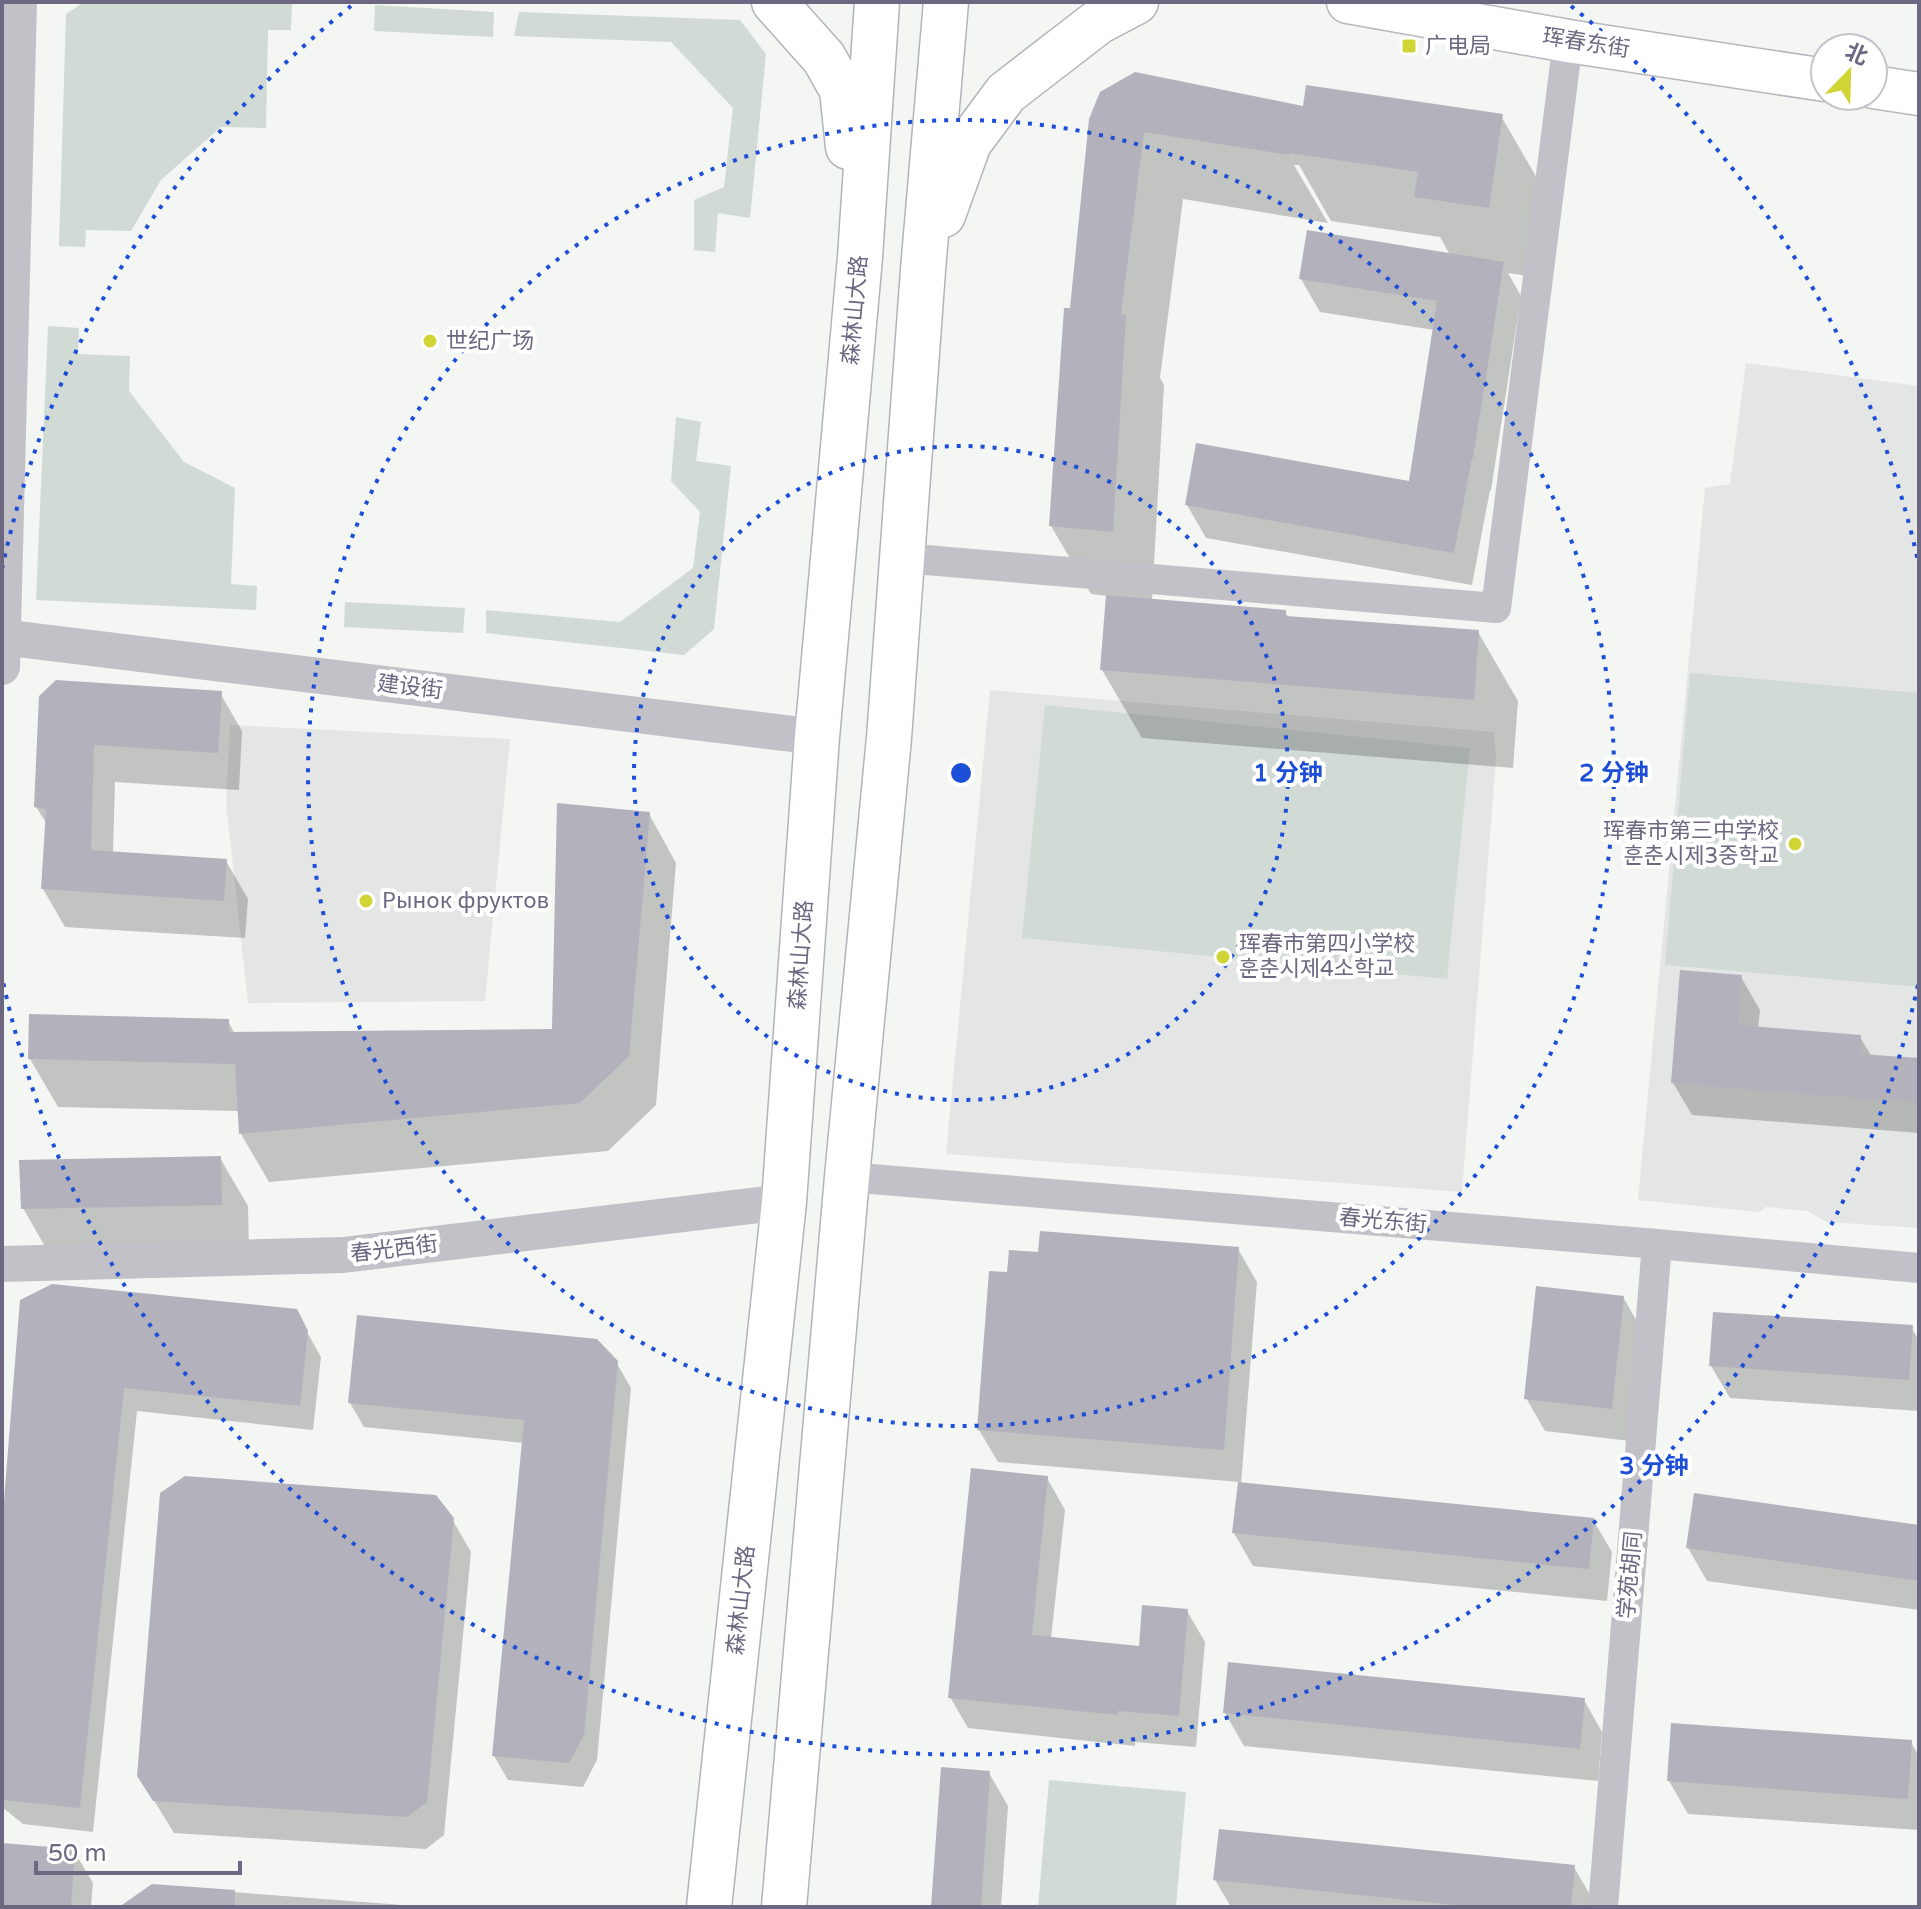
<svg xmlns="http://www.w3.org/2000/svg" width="1921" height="1909" font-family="'Varela Round','Noto Sans SC','Noto Sans KR',sans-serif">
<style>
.built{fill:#e4e6e6}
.green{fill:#d2dad6}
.shadow{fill:#0003}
.building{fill:#b3b1bb}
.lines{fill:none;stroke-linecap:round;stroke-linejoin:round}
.secondary-casing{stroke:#b8b6be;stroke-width:45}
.primary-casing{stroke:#b4b3ba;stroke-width:47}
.minor{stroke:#c3c1c8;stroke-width:30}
.tertiary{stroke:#c3c1c8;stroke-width:36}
.secondary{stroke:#fff;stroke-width:42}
.primary{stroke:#fff;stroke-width:44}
.ring{fill:none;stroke:#1d4ed8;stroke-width:4;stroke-dasharray:4 8}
.poi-dot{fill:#d0d434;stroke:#fff;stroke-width:3}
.labels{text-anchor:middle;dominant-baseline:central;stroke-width:8;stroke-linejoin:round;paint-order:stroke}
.street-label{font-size:22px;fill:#6d6781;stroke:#fff}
.poi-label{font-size:22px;fill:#6d6781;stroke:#fff;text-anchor:start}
.centre{fill:#1d4ed8;stroke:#fff;stroke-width:4}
.ring-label{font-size:24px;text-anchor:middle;font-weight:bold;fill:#1d4ed8;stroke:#fff;stroke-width:8;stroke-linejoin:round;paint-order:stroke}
</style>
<rect width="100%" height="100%" fill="#f3f6f3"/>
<!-- built -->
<g class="built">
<path d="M 1746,363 L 1919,386 L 1919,1228 L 1827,1222 L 1807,1211 L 1766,1207 L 1759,1212 L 1638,1200 L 1705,488 L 1730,484 Z"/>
<path d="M 990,690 L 1494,732 L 1496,759 L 1462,1192 L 946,1154 Z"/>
<path d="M 230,725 L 510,739 L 485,1001 L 248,1003 L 226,802 Z"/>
</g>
<!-- green -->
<g class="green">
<path d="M 84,2 L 292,2 L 291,30 L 268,30 L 266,128 L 221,127 L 161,180 L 131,231 L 86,230 L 85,247 L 59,246 L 66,14 Z"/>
<path d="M 375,5 L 494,12 L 493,37 L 374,31 Z"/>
<path d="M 519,12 L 740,20 L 766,54 L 750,218 L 718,213 L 715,252 L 694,250 L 694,200 L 724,187 L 733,108 L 671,42 L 514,36 Z"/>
<path d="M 48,326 L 79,328 L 78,354 L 130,356 L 129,391 L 184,462 L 235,488 L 231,584 L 257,586 L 256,610 L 36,600 Z"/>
<path d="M 676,417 L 701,422 L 696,461 L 731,466 L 714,629 L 684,655 L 486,633 L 486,610 L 620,622 L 693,568 L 700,512 L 671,481 Z"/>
<path d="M 345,602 L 465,608 L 463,633 L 344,627 Z"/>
<path d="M 1690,673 L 1919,693 L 1919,987 L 1665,965 Z"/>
<path d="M 1045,705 L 1470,748 L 1447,979 L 1022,938 Z"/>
<path d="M 1049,1780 L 1186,1792 L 1176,1907 L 1038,1907 Z"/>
</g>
<!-- shadow -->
<g class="shadow">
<path d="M 1305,108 L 1501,116 L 1541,185 L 1528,276 L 1508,273 L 1521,296 L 1491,490 L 1490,490 L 1472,585 L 1206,538 L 1187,505 L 1410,483 L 1434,330 L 1320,312 L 1301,279 L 1450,255 L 1440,237 L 1331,221 L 1299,165 L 1294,165 L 1328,223 L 1183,199 L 1160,378 L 1164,385 L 1152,601 L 1285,612 L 1289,618 L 1478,632 L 1518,701 L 1513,768 L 1142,738 L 1102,670 L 1108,596 L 1091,594 L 1051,526 L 1091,120 Z"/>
<path d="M 220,693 L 242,731 L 239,790 L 115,782 L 113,853 L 226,861 L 248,899 L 245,938 L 65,927 L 43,889 L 47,824 L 36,807 L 41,696 Z"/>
<path d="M 649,814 L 676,863 L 656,1105 L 608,1151 L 269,1182 L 241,1134 L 240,1111 L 58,1107 L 30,1059 L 228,1021 L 235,1034 L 554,1031 Z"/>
<path d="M 1741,977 L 1760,1010 L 1758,1029 L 1860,1037 L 1872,1057 L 1919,1061 L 1919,1133 L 1692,1115 L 1673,1083 Z"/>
<path d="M 220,1158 L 248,1206 L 249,1252 L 51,1257 L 23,1208 Z"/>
<path d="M 1238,1249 L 1257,1282 L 1241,1484 L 1593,1520 L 1612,1552 L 1607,1601 L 1253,1566 L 1234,1533 L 1240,1482 L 998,1462 L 979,1430 L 1009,1274 L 1040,1254 Z"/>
<path d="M 1623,1297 L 1642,1330 L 1630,1441 L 1545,1431 L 1526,1398 Z"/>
<path d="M 22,1301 L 295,1311 L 321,1357 L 313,1430 L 137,1411 L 93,1832 L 23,1824 L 2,1807 L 2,1551 Z"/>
<path d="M 1911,1327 L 1919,1340 L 1919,1411 L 1730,1398 L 1711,1366 Z"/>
<path d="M 616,1362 L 631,1388 L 597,1760 L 583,1787 L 508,1780 L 494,1756 L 524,1443 L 364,1427 L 350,1403 Z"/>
<path d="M 1047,1478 L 1065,1510 L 1051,1639 L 1141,1648 L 1187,1611 L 1205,1642 L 1196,1747 L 1135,1742 L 1135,1746 L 968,1728 L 950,1697 Z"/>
<path d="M 452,1519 L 471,1552 L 444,1835 L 426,1849 L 174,1833 L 139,1776 Z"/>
<path d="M 1919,1527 L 1919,1610 L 1707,1581 L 1688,1548 Z"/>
<path d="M 1584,1700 L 1602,1732 L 1598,1781 L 1244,1746 L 1225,1713 Z"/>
<path d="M 1911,1742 L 1919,1756 L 1919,1830 L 1688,1814 L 1669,1781 Z"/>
<path d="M 989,1773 L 1008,1806 L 1001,1907 L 933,1907 Z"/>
<path d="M 2,1848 L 74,1851 L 93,1883 L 91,1907 L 2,1907 Z"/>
<path d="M 1574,1867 L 1593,1900 L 1592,1907 L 1231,1907 L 1215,1880 Z"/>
<path d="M 153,1886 L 403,1905 L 404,1907 L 129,1907 Z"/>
</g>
<!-- building -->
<g class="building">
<path d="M 1135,72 L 1303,106 L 1306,85 L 1503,114 L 1489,208 L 1414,197 L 1418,172 L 1290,153 L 1289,155 L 1144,132 L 1121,314 L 1126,315 L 1113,532 L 1049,526 L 1064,308 L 1070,308 L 1089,119 L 1100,92 Z"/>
<path d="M 1307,230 L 1504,262 L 1473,458 L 1472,458 L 1454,553 L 1185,505 L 1196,443 L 1409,481 L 1437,301 L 1299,279 Z"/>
<path d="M 1106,595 L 1286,610 L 1286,616 L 1479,630 L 1474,700 L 1100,670 Z"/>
<path d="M 56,680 L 222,691 L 218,753 L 94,745 L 91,850 L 227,859 L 224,901 L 41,889 L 46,809 L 34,807 L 39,696 Z"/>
<path d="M 557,803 L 650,812 L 629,1056 L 580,1103 L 239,1134 L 235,1064 L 28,1059 L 29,1014 L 229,1019 L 229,1032 L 552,1029 Z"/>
<path d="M 1680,970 L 1742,975 L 1738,1025 L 1861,1035 L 1860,1054 L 1919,1058 L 1919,1103 L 1671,1083 Z"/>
<path d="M 221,1156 L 222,1205 L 21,1209 L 19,1160 Z"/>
<path d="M 1040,1231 L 1239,1247 L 1224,1450 L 977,1430 L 989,1271 L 1007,1272 L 1009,1250 L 1038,1252 Z"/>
<path d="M 52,1284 L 297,1309 L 308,1331 L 300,1406 L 124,1388 L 80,1808 L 2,1800 L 2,1525 L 20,1300 Z"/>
<path d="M 1536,1286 L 1624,1296 L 1612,1409 L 1524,1399 Z"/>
<path d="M 1713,1312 L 1913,1325 L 1909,1380 L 1709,1366 Z"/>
<path d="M 357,1315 L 597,1339 L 618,1361 L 584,1735 L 569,1763 L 492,1756 L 524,1420 L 348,1403 Z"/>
<path d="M 971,1468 L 1048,1476 L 1032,1635 L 1139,1646 L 1142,1605 L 1188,1609 L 1179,1716 L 1118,1711 L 1118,1715 L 948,1698 Z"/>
<path d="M 185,1476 L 436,1495 L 454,1518 L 427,1802 L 407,1817 L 153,1801 L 137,1776 L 160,1493 Z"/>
<path d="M 1238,1482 L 1594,1518 L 1589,1569 L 1232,1533 Z"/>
<path d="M 1694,1493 L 1919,1525 L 1919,1581 L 1686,1548 Z"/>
<path d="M 1228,1662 L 1585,1698 L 1580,1749 L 1223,1713 Z"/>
<path d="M 1671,1723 L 1912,1740 L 1908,1799 L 1667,1781 Z"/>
<path d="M 941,1767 L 990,1771 L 981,1907 L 931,1907 Z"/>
<path d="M 1219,1829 L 1575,1865 L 1571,1907 L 1475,1907 L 1213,1880 Z"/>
<path d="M 2,1843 L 75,1849 L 71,1907 L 2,1907 Z"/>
<path d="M 152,1884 L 235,1890 L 235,1907 L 119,1907 Z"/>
</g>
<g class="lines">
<!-- secondary casing -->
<g class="secondary-casing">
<g id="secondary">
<path d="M 1348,2 L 1568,41 L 1825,80"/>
<path d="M 1873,87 L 1919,94"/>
</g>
</g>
<!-- primary casing -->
<g class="primary-casing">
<g id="primary">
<path d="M 774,2 L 824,58 L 842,90 L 848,147"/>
<path d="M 943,215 L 969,143 L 1006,93 L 1098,22 L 1136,2"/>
<path d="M 709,1907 L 784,1202 L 817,737 L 860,257 L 877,2"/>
<path d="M 784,1907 L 847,1177 L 889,738 L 923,270 L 946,2"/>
</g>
</g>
<!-- minor -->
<g class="minor">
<path d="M 902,558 L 1496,608 L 1568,41"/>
<path d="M 847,1177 L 1657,1244 L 1919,1268"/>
<path d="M 1603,1907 L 1657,1244"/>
</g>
<!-- tertiary -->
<g class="tertiary">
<path d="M 2,637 L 817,737"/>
<path d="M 2,667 L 19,2"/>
<path d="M 2,1264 L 343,1255 L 784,1202"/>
</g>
<!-- secondary -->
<use href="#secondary" class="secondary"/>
<!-- primary -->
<use href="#primary" class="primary"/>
</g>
<!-- distance rings -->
<g class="ring">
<circle cx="961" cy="773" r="327"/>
<circle cx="961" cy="773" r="653"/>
<path d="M1918 985A980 980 0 0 1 2 977M2 569A980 980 0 0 1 351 6M1571 6A980 980 0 0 1 1918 561"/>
</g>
<!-- markers -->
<g class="poi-dot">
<rect x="1401" y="38" width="16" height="16" rx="4"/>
<circle cx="430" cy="341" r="8"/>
<circle cx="1795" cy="844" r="8"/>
<circle cx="366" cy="901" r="8"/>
<circle cx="1223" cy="957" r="8"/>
</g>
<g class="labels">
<!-- street labels -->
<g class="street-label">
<text transform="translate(1586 43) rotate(9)">珲春东街</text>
<text transform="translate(855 310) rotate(-85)">森林山大路</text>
<text transform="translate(410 687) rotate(7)">建设街</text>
<text transform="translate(801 955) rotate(-86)">森林山大路</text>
<text transform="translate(1383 1221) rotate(5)">春光东街</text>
<text transform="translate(394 1249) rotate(-7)">春光西街</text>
<text transform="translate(1630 1575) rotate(-85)">学苑胡同</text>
<text transform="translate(741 1600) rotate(-84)">森林山大路</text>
</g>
<!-- poi labels -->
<g class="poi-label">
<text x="1425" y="46">广电局</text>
<text x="446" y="341">世纪广场</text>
<text x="1779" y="831" text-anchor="end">珲春市第三中学校<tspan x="1779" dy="25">훈춘시제3중학교</tspan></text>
<text x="382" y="901">Рынок фруктов</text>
<text x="1239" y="944">珲春市第四小学校<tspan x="1239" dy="25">훈춘시제4소학교</tspan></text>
</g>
</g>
<circle cx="961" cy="773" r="12" class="centre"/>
<g class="ring-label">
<text x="1288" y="781">1 分钟</text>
<text x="1614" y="781">2 分钟</text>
<text x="1654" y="1474">3 分钟</text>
</g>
<!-- border -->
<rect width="1921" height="1909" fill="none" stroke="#6d6781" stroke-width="8"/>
<!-- north arrow -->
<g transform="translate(1849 72) rotate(23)"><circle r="38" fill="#ffffff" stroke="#c5c2cd" stroke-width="2"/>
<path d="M0-6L14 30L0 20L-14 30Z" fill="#d0d434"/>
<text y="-12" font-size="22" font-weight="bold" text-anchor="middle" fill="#6d6781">北</text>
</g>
<!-- scale -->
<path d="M36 1861v12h204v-12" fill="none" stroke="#6d6781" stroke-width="4"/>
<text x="48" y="1861" font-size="24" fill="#6d6781" stroke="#ffffff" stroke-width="6" paint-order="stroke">50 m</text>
</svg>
